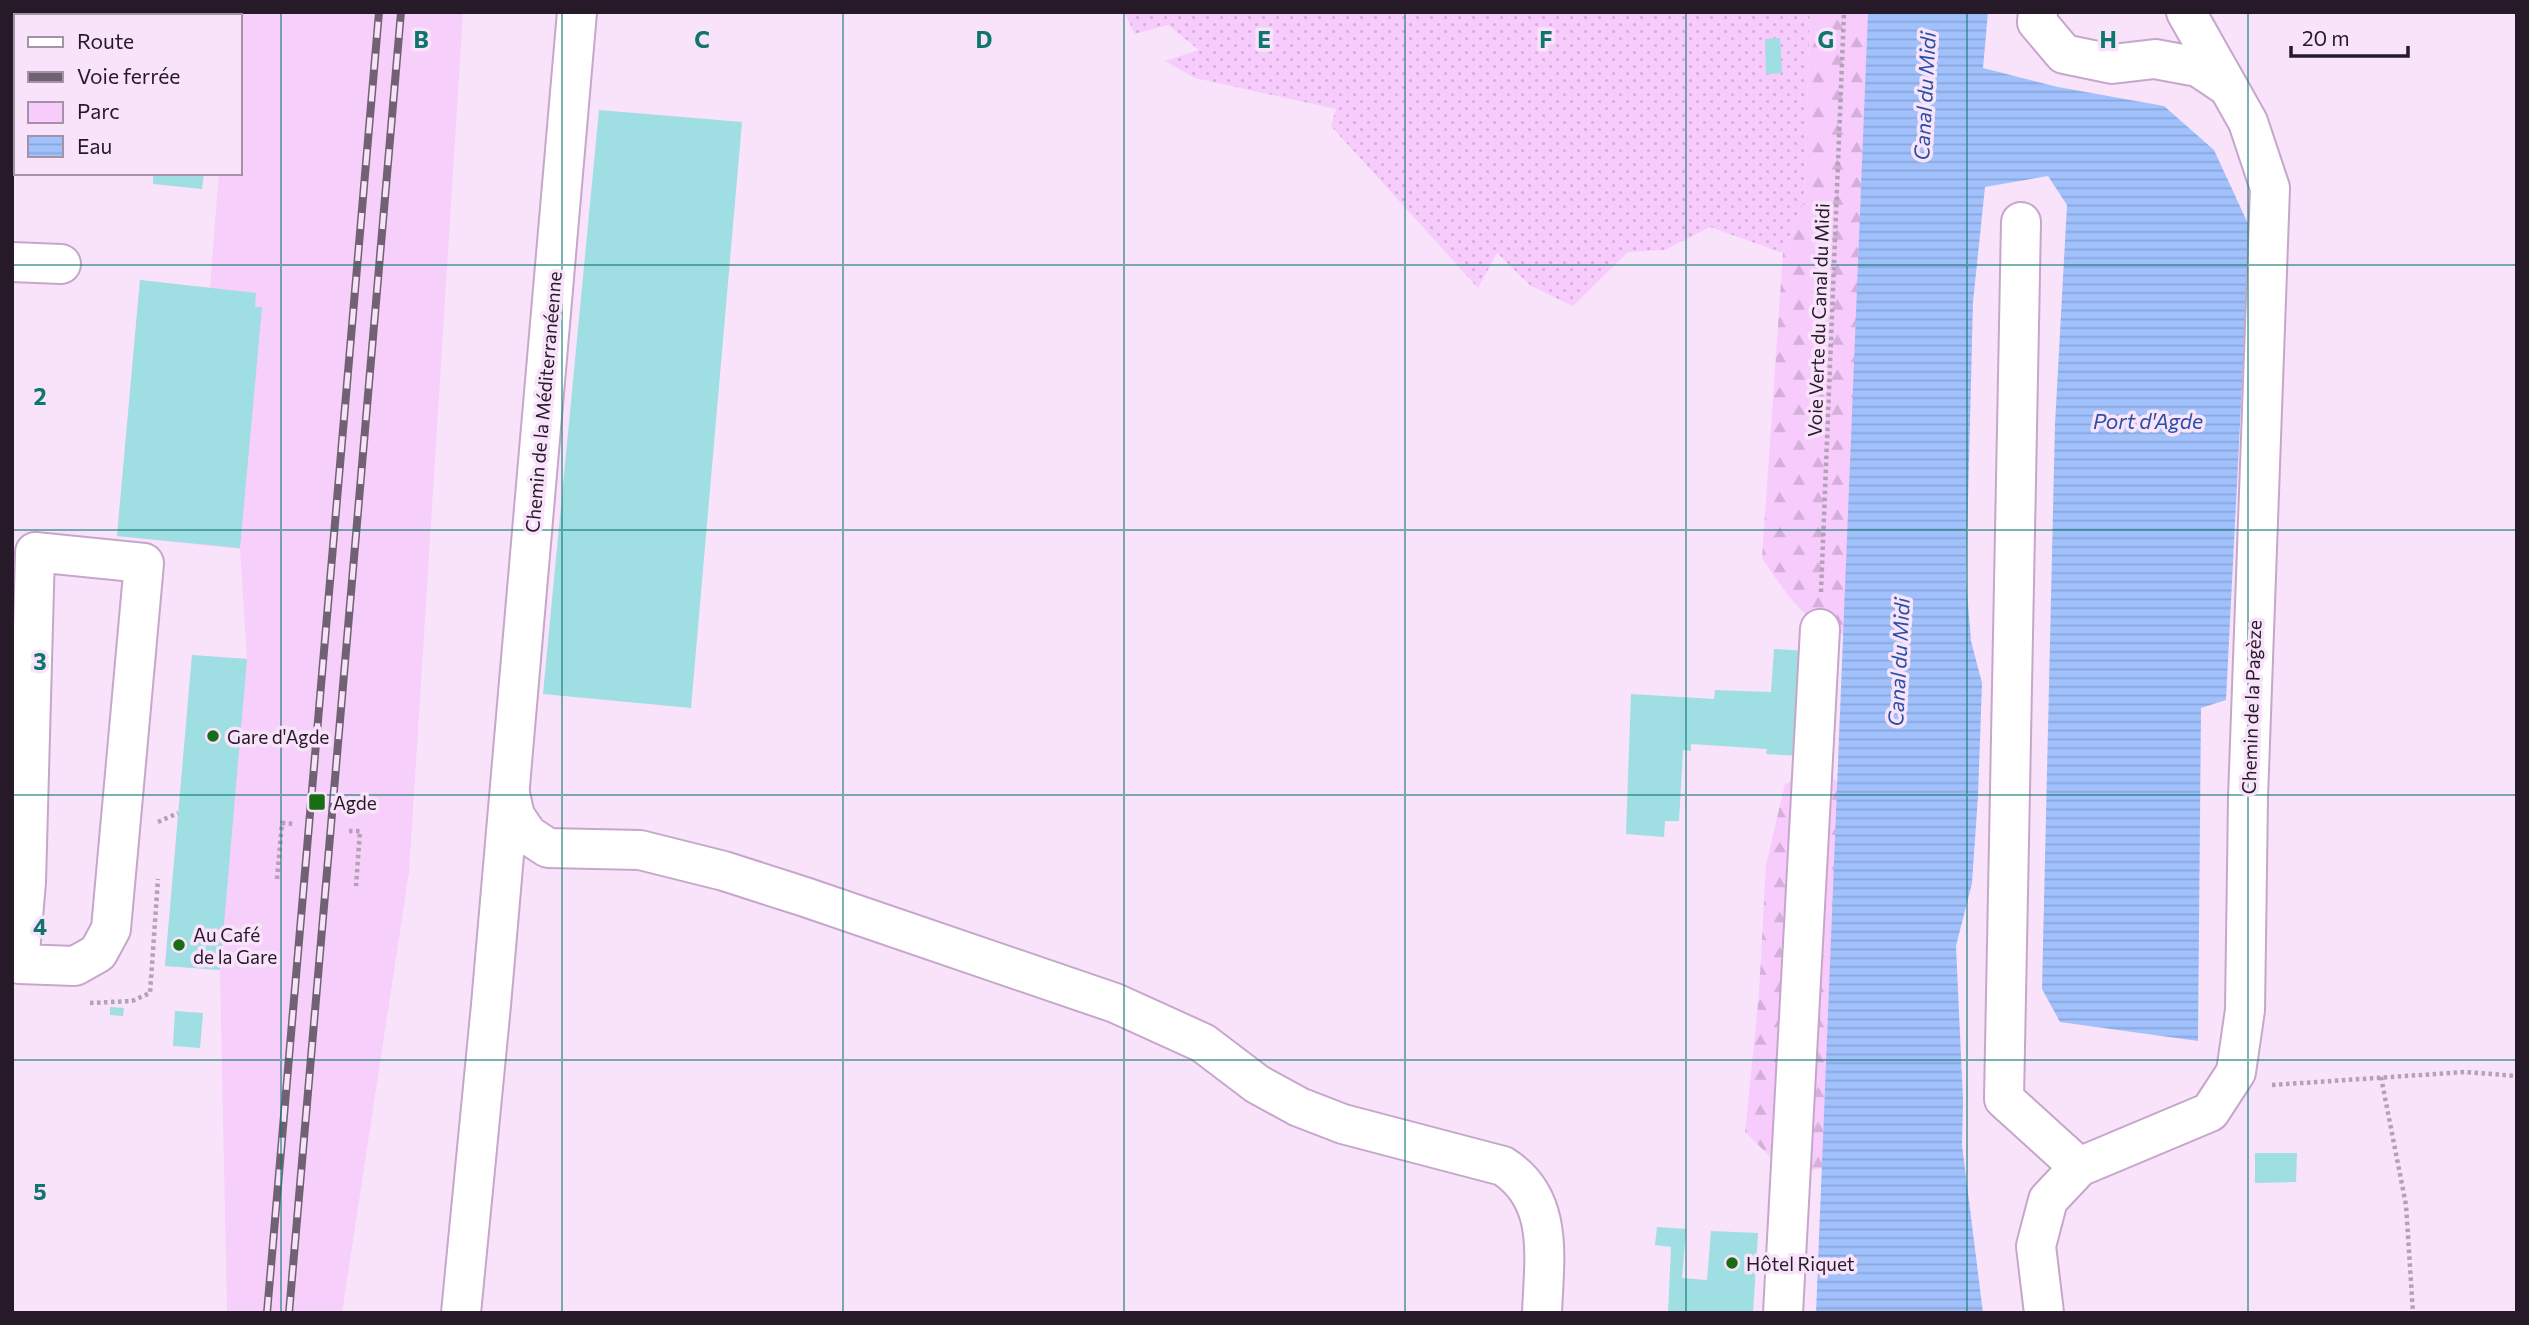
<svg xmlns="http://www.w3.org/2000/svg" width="2529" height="1325" font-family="Commissioner,sans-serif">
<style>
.built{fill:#f6cffb}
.green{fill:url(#green-dots)}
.forest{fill:url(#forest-firs)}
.water{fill:url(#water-rules)}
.building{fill:#9fdee3}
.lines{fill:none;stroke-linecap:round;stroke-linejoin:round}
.minor-casing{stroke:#c7a6cb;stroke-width:42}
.path{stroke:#b3a1b5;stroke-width:4.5;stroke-dasharray:3.5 3.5;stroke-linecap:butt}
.minor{stroke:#fff;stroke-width:38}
.rail-casing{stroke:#716273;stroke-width:8}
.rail{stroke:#f8e3fa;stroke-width:5;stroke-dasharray:16;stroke-linecap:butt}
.grid{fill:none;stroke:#0f766e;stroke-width:2;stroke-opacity:0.55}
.poi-dot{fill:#186d15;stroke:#f8e3fa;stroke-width:2.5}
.labels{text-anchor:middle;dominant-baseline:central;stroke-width:7;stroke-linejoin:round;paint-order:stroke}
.street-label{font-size:19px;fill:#261a28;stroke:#f8e3fa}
.poi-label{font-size:19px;fill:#261a28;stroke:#f8e3fa;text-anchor:start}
.water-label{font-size:21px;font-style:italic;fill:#2751a6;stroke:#f8e3fa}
.grid-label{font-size:23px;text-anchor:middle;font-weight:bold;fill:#0f766e;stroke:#f8e3fa;stroke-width:7;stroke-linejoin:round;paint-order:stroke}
</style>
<defs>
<pattern id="green-dots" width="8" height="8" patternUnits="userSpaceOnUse" patternTransform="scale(1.75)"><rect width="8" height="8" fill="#f7ccfd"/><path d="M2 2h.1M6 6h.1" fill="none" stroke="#d4afd9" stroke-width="1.8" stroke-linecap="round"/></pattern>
<pattern id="forest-firs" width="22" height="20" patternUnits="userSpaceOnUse" patternTransform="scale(1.75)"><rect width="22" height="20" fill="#f7ccfd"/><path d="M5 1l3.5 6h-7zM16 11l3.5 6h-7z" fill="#d4afd9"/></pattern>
<pattern id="water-rules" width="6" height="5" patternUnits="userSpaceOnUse" patternTransform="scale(1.75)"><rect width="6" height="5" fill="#a1c1fd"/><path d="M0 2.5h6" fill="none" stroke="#8aa5d9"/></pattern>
</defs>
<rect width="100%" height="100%" fill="#f8e3fa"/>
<!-- built -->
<path class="built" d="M 232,12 L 463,12 L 409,872 L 342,1313 L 227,1313 L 220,970 L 165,966 L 192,655 L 247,659 L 240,549 L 117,536 L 140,280 L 210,288 L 219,173 L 240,173 L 240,16 L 232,16 Z"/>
<!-- green -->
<path class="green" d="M 1124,12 L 1810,12 L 1804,202 L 1783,253 L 1710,227 L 1665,250 L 1628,252 L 1573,306 L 1531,286 L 1497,253 L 1478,288 L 1331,126 L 1336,109 L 1195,78 L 1165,61 L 1199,50 L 1168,25 L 1135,34 Z"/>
<!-- forest -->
<g class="forest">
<path d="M 1810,12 L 1868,12 L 1844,635 C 1802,623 1786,592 1762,558 L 1783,253 L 1804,202 Z"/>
<path d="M 1822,770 L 1838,782 L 1822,1168 L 1790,1176 L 1745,1132 L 1759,994 L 1766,865 L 1785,784 Z"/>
</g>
<!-- water -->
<path class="water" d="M 1868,12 L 1988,12 L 1983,68 L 2058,87 L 2164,106 L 2214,150 L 2250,228 L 2226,700 L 2201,708 L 2198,1041 L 2060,1022 L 2042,989 L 2055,424 L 2067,205 L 2048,176 L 1985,187 L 1973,302 L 1966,580 L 1971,641 L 1982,683 L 1978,796 L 1972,883 L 1956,946 L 1963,1100 L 1962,1145 L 1983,1313 L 1816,1313 Z"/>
<!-- building -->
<g class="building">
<path d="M 1780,38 L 1782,73 L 1766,74 L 1765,39 Z"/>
<path d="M 599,110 L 742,122 L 691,708 L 543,694 Z"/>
<path d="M 153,173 L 204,173 L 202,189 L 153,184 Z"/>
<path d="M 140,280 L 256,293 L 255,307 L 262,307 L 240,548 L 117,536 Z"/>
<path d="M 1774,649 L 1809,651 L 1801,756 L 1766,754 L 1767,749 L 1691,744 L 1691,751 L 1683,750 L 1679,821 L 1665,821 L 1664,837 L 1626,834 L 1631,694 L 1714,699 L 1715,690 L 1771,692 Z"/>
<path d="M 192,655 L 247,659 L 220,970 L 165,966 Z"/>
<path d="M 110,1007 L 124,1008 L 123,1016 L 110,1015 Z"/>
<path d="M 175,1011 L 203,1013 L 200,1048 L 173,1046 Z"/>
<path d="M 2255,1153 L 2297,1153 L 2296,1182 L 2255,1183 Z"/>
<path d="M 1657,1227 L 1686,1229 L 1682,1278 L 1707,1280 L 1711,1231 L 1758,1233 L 1753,1313 L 1668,1313 L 1671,1247 L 1655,1245 Z"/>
</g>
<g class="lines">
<!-- minor casing -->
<g class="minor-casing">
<g id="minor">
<path d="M 2038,12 L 2037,22 L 2064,54 L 2112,64 L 2155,59 L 2198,67 L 2228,87"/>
<path d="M 2021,222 L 2004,1099 L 2079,1167"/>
<path d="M 12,262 L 61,264"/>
<path d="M 35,552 L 144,563 L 111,929 L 98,953 L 75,966 L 19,964 L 26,882 Z"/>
<path d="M 510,794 L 515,816 L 528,835 L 548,848 L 640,850 L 724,871 L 805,897 L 1115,1003 L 1203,1043 L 1257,1084 L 1299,1107 L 1343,1124 L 1503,1166 C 1555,1199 1544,1259 1542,1313"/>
<path d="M 461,1313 L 491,1005 L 577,12"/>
<path d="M 1783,1313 L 1820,629"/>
<path d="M 2044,1313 L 2036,1246 L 2048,1200 L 2079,1167 L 2210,1112 L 2236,1072 L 2245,1010 L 2248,798 L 2270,188 L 2248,122 L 2186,12"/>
</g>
</g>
<!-- path -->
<g class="path">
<path d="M 1821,592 L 1844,12"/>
<path d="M 158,822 L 178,813"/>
<path d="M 349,831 L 360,831 L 356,886"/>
<path d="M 277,879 L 282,823 L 294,824"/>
<path d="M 90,1003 L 132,1001 L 150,993 L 158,879"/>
<path d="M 2381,1077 L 2406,1205 L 2413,1313"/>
<path d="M 2272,1085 L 2465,1072 L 2517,1076"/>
</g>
<!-- minor -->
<use href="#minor" class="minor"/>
<!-- rail casing -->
<g class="rail-casing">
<g id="rail">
<path d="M 267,1313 L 379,12"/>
<path d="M 289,1313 L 401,12"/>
</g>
</g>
<!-- rail -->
<use href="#rail" class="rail"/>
</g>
<!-- grid -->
<path class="grid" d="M 281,12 L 281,1313M 562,12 L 562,1313M 843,12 L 843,1313M 1124,12 L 1124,1313M 1405,12 L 1405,1313M 1686,12 L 1686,1313M 1967,12 L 1967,1313M 2248,12 L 2248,1313M 12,265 L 2517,265M 12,530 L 2517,530M 12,795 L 2517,795M 12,1060 L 2517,1060"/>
<!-- markers -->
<g class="poi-dot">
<circle cx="213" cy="736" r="7"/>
<rect x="308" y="793" width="18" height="18" rx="3.5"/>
<circle cx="179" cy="945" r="7"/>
<circle cx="1732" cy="1263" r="7"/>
</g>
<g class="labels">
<!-- street labels -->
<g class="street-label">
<text transform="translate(1818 320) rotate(-88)">Voie Verte du Canal du Midi</text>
<text transform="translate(543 402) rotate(-85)">Chemin de la Méditerranéenne</text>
<text transform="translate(2251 707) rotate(-88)">Chemin de la Pagèze</text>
</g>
<!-- poi labels -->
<g class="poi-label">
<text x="227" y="736">Gare d'Agde</text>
<text x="333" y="802">Agde</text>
<text x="193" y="934">Au Café<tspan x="193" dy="22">de la Gare</tspan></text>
<text x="1746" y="1263">Hôtel Riquet</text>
</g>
<!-- water labels -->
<g class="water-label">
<text transform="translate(1924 96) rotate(-87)">Canal du Midi</text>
<text x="2148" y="420">Port d'Agde</text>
<text transform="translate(1898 662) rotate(-87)">Canal du Midi</text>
</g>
</g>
<g class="grid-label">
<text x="421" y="48">B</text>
<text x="702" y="48">C</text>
<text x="984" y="48">D</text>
<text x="1264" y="48">E</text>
<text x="1546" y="48">F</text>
<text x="1826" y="48">G</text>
<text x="2108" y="48">H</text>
<text x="40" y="405">2</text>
<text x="40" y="670">3</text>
<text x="40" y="935">4</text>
<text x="40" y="1200">5</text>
</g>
<!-- border -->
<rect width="2529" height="1325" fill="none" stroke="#261a28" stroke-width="28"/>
<!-- legend -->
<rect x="14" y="14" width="228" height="161" fill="#f8e3fa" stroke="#a493a6" stroke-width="2"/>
<rect x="28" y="37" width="35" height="10" fill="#ffffff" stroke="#a493a6" stroke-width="2"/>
<text x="77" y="49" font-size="21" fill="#261a28">Route</text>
<rect x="28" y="72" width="35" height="10" fill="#716273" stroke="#a493a6" stroke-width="2"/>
<text x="77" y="84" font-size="21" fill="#261a28">Voie ferrée</text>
<rect x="28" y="102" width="35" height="21" fill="#f7ccfd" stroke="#a493a6" stroke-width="2"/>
<text x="77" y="119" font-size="21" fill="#261a28">Parc</text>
<rect x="28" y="136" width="35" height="21" fill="url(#water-rules)" stroke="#a493a6" stroke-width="2"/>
<text x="77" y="154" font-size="21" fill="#261a28">Eau</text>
<!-- scale -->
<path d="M2291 46v10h117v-10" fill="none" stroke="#261a28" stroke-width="3.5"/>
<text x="2302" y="46" font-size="21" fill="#261a28" stroke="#f8e3fa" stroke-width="5" paint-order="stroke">20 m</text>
</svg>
